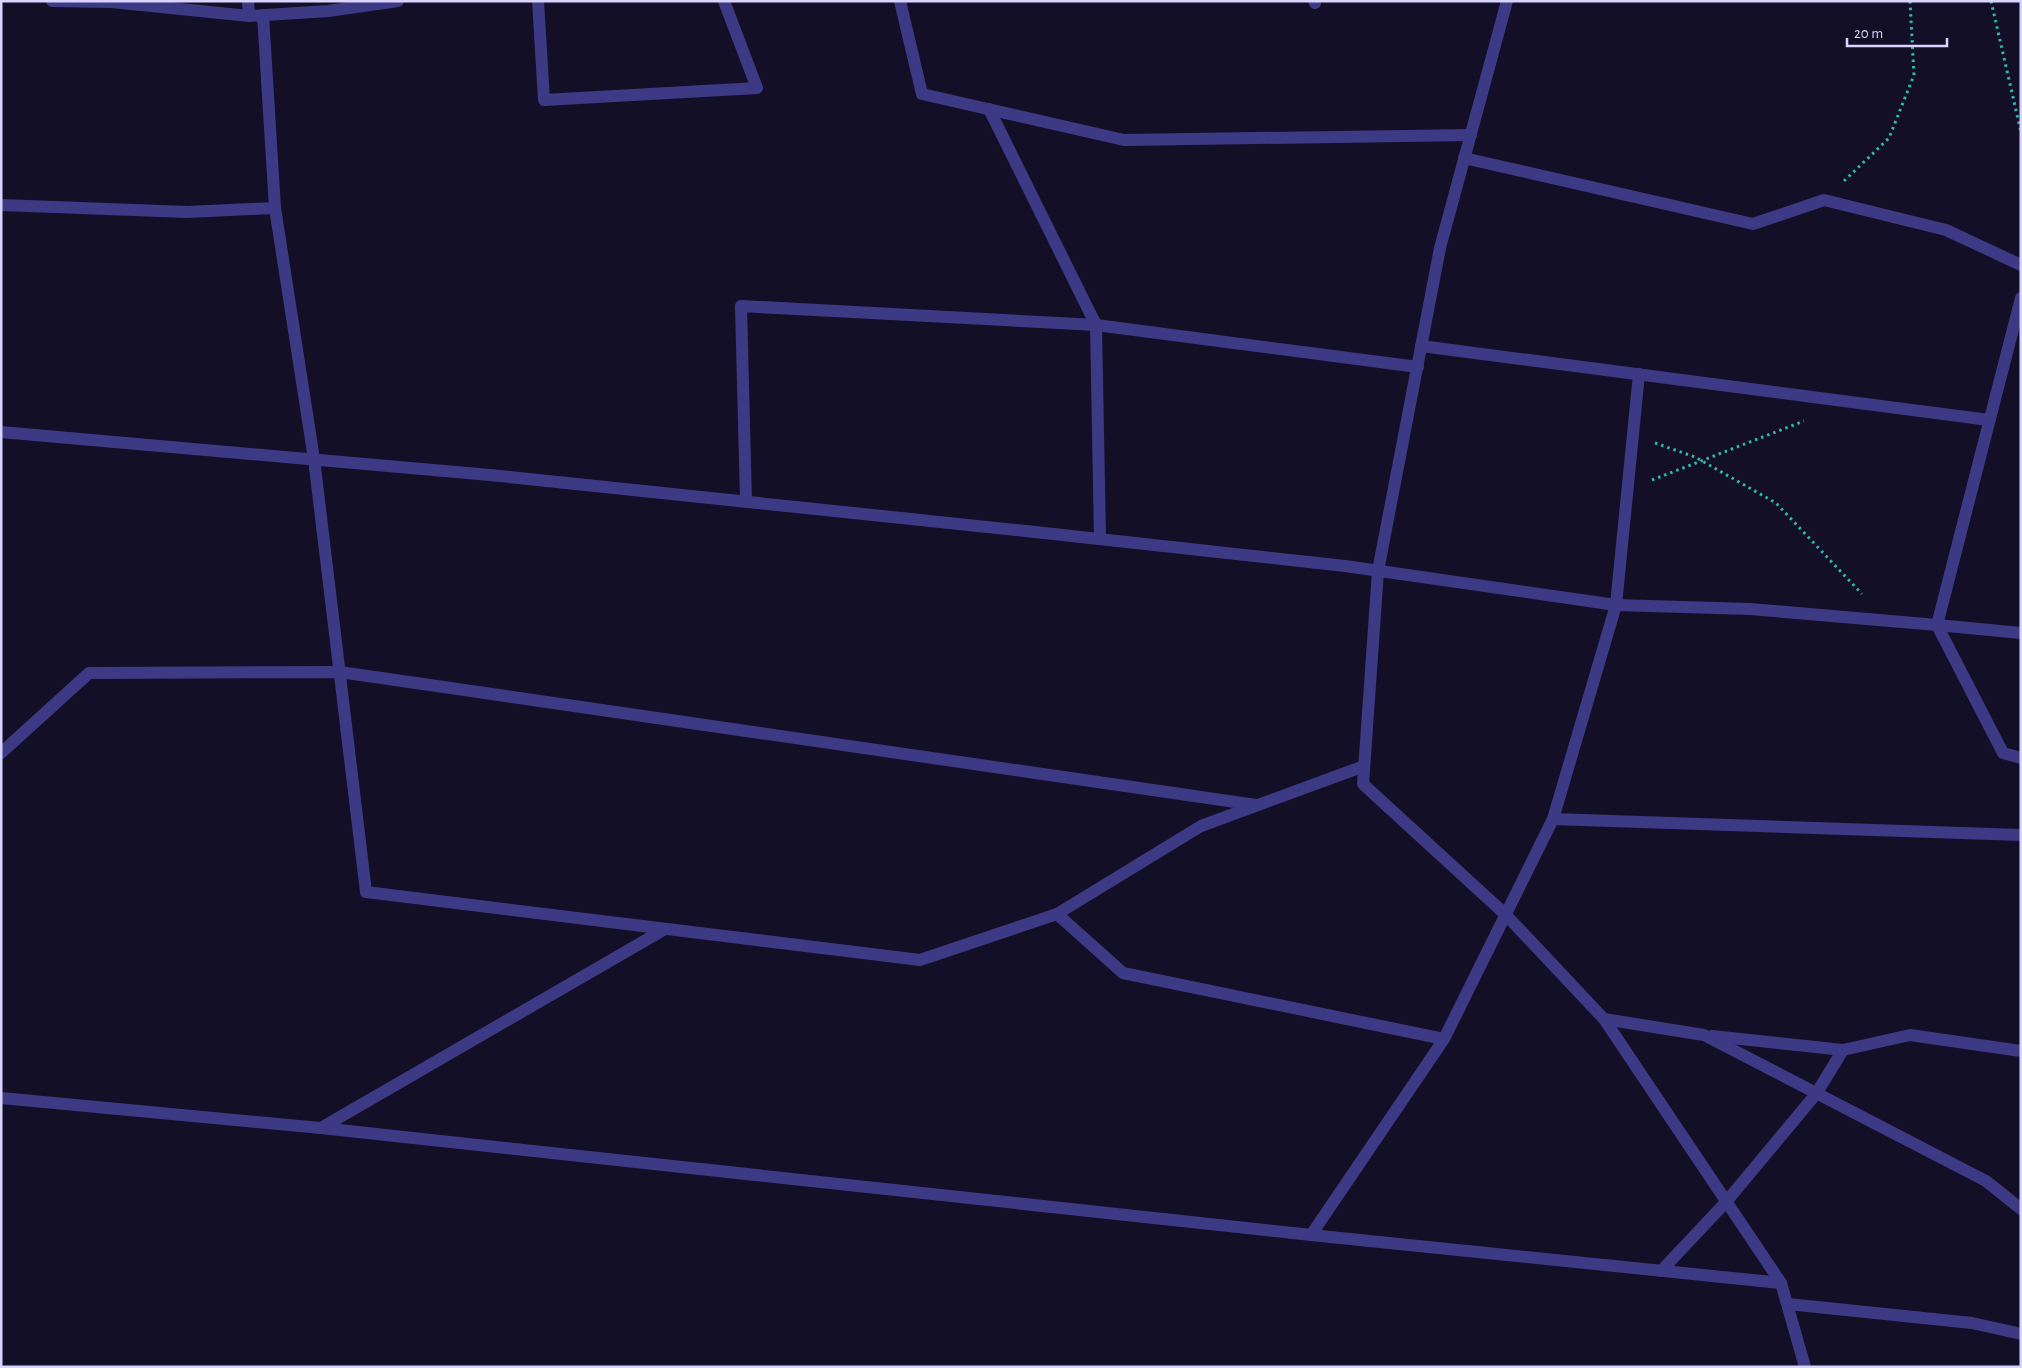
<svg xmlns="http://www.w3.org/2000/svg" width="2022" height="1368" font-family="'Alegreya Sans',sans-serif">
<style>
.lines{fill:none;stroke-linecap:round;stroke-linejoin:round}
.path{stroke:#2fb8b0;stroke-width:3;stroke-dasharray:2.5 4;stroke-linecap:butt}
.street{stroke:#3d3a85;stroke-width:12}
</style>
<rect width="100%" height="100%" fill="#130f26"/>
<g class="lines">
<!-- path -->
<g class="path">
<path d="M 1991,1 L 2021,132"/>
<path d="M 1844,181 L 1889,138 L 1914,75 L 1910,1"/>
<path d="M 1655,443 L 1695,457 L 1776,503 L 1862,594"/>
<path d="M 1652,480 L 1804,421"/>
</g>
<!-- street -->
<g class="street">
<path d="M 52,1 L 112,2 L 249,16 L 328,11 L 398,1"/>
<path d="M 248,1 L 249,16"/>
<path d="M 538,1 L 544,100 L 757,88 L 724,1"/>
<path d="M 900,1 L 922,94 L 1124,140 L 1471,135"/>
<path d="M 1314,1 L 1315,3"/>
<path d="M 1507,1 L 1440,248 L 1378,571 L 1363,784 L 1506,915 L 1604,1019 L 1704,1035 L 1986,1181 L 2021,1209"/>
<path d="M 989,109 L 1096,325 L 1418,367"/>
<path d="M 1464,158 L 1753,224 L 1824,200 L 1946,230 L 2021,265"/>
<path d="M 1,205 L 187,212 L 275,208 L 263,15"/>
<path d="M 275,208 L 314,459 L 366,892 L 920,960 L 1057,914 L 1201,826 L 1364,766"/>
<path d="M 2021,298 L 1937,625 L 2021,633"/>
<path d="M 1421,346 L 1989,420"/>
<path d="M 1,432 L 490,475 L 1026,531 L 1345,566 L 1616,605 L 1750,609 L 1937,625 L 2003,753 L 2021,758"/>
<path d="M 746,501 L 741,306 L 1096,325 L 1100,539"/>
<path d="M 1,753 L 89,673 L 340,672 L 1256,805"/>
<path d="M 1553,819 L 2021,835"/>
<path d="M 1057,914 L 1123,973 L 1444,1039"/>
<path d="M 1604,1019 L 1781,1283"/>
<path d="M 1712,1036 L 1843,1050 L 1910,1035 L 2021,1051"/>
<path d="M 1,1098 L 321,1128 L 1311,1235 L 1444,1039 L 1553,819 L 1616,605 L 1639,374"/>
<path d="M 321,1128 L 665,929"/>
<path d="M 1311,1235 L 1781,1283 L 1805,1367"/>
<path d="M 1661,1271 L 1726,1202 L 1816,1094 L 1843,1050"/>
<path d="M 1788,1304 L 1972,1323 L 2021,1334"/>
</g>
</g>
<!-- border -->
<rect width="2022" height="1368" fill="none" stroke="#d9d4ff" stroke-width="5"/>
<!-- scale -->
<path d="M1847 38v8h100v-8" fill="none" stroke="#d9d4ff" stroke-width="2.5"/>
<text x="1854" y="38" font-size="15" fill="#d9d4ff" stroke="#130f26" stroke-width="4" paint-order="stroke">20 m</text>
</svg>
